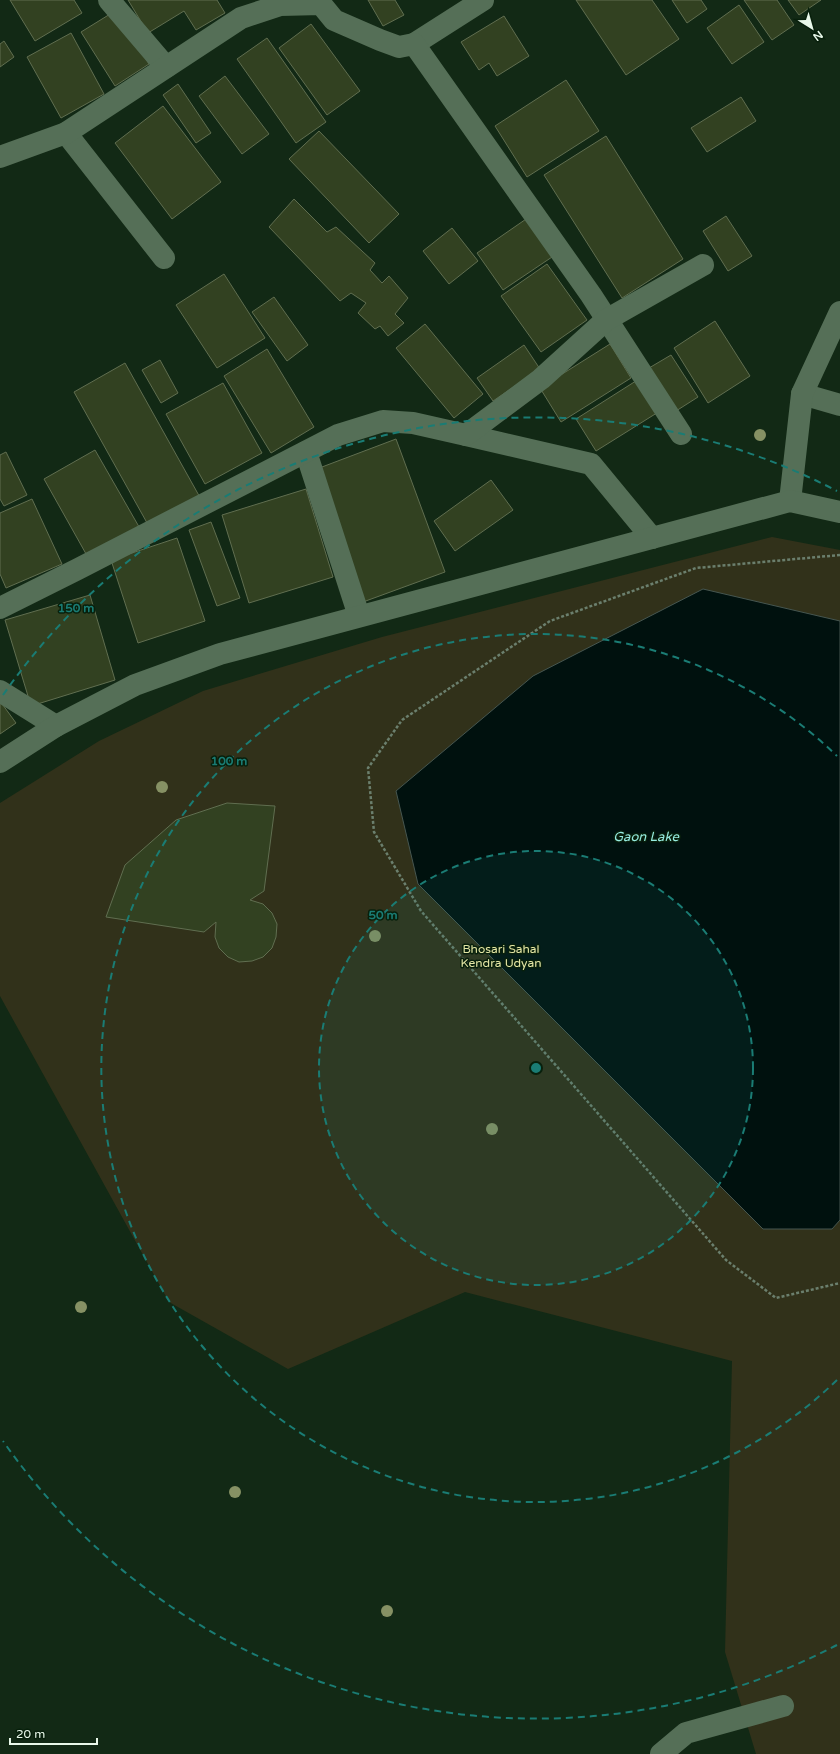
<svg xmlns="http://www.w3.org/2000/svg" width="840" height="1754" font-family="'Varela Round',sans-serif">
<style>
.green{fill:#31311a}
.water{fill:#00110e;stroke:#465650}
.building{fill:#324121;stroke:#606e50}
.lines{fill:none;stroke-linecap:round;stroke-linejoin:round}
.path{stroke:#6b7f6d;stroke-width:2.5;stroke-dasharray:3 2;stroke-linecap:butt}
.street{stroke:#556f57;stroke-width:22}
.tree{fill:#869164}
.ring{fill:none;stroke:#1a7c74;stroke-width:2;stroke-dasharray:7 5}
.labels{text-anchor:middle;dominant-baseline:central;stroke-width:3;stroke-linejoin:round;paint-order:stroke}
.park-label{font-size:12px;fill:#e4e6a5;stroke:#08200c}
.water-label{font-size:13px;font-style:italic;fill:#97ece1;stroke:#08200c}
.centre{fill:#1a7c74;stroke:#08200c;stroke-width:2}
.ring-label{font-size:12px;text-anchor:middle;font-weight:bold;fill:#1a7c74;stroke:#08200c;stroke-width:3;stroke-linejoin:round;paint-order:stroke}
</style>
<rect width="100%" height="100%" fill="#122915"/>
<!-- green -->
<path class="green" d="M 772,537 L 840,550 L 840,1754 L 756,1754 L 725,1652 L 732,1361 L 465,1292 L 288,1369 L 169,1302 L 0,996 L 0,803 L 99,741 L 203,691 L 382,637 Z"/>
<!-- water -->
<path class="water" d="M 703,589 L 840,621 L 840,1220 L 832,1229 L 763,1229 L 418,884 L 396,791 L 533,676 Z"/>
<!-- building -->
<g class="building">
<path d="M 10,0 L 74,0 L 82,13 L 35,41 Z"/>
<path d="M 128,0 L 217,0 L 225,13 L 196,30 L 184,11 L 148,33 Z"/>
<path d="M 368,0 L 395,0 L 404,15 L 383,26 Z"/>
<path d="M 576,0 L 652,0 L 679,39 L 626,75 Z"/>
<path d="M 672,0 L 701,0 L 707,9 L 687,23 Z"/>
<path d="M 744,0 L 777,0 L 794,25 L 772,40 Z"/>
<path d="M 788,0 L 821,0 L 799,15 Z"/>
<path d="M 739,5 L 764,42 L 732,64 L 707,28 Z"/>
<path d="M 115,11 L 149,64 L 115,86 L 81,32 Z"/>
<path d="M 504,16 L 529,56 L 497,76 L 489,63 L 479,70 L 461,42 Z"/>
<path d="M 311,24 L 360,91 L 327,115 L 279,48 Z"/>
<path d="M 71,33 L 104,94 L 61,118 L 27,57 Z"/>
<path d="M 267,38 L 326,122 L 296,143 L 237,59 Z"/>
<path d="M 4,41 L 14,57 L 0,67 L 0,44 Z"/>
<path d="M 225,76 L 269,134 L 242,154 L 199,96 Z"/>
<path d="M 566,80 L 599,131 L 527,177 L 495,126 Z"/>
<path d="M 178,84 L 211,133 L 196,143 L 163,95 Z"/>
<path d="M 741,97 L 756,121 L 707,152 L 691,128 Z"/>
<path d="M 163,106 L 221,182 L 172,219 L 115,143 Z"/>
<path d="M 319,131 L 399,214 L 369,243 L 289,159 Z"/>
<path d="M 606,136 L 683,259 L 622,298 L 544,175 Z"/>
<path d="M 294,199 L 327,232 L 336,227 L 375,263 L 370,270 L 382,283 L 389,276 L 408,298 L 395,314 L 404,323 L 388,336 L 380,326 L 375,329 L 358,313 L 366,303 L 351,293 L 340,301 L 269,227 Z"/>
<path d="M 726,216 L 752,256 L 728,271 L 703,231 Z"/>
<path d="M 529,217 L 555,255 L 503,290 L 477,253 Z"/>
<path d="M 452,228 L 478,261 L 449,284 L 423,251 Z"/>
<path d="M 547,264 L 587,320 L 541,352 L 501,296 Z"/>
<path d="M 224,274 L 265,338 L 217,368 L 176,305 Z"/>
<path d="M 274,297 L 308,345 L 287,361 L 252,312 Z"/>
<path d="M 715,321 L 750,376 L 708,403 L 674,348 Z"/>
<path d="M 425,324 L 483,394 L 454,418 L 396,348 Z"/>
<path d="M 610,344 L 631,378 L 561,422 L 540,388 Z"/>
<path d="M 524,345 L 540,369 L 493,401 L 477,378 Z"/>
<path d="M 267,349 L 314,427 L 271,453 L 224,376 Z"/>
<path d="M 671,355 L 698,397 L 676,411 L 649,368 Z"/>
<path d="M 160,360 L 178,393 L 161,403 L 142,370 Z"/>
<path d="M 125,363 L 202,501 L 151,530 L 74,392 Z"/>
<path d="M 639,379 L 660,411 L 596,451 L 576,419 Z"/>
<path d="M 223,383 L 262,453 L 205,484 L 166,414 Z"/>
<path d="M 396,439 L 445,572 L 363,602 L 314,470 Z"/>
<path d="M 95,450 L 142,532 L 90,561 L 44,479 Z"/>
<path d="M 6,452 L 27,495 L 4,506 L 0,499 L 0,455 Z"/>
<path d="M 491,480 L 513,510 L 455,551 L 434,521 Z"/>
<path d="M 306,489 L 333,577 L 249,603 L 222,515 Z"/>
<path d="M 32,499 L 62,564 L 6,588 L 0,574 L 0,513 Z"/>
<path d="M 211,522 L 240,598 L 217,606 L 189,530 Z"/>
<path d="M 177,538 L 205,621 L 138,643 L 111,560 Z"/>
<path d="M 90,595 L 115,680 L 31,706 L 5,620 Z"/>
<path d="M 0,701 L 16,723 L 0,734 Z"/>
<path d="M 227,803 L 275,806 L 264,891 L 250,900 L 263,904 L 272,913 L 277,924 L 276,937 L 272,948 L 263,957 L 252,961 L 239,962 L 228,957 L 219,948 L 215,937 L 216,922 L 204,932 L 106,917 L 125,865 L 176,820 Z"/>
</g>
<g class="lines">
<!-- path -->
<path class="path" d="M 840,555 L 696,568 L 550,621 L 402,720 L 368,768 L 374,832 L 421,911 L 726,1260 L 776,1298 L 840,1283"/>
<!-- street -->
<g class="street">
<path d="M 109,0 L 166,67"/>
<path d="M 414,44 L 483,0"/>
<path d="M 66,133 L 164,258"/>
<path d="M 0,157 L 66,133 L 241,18 L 280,5 L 321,4 L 334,20 L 380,40 L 399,47 L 414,44 L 591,295 L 681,434"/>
<path d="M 802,394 L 840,405"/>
<path d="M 466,435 L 591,464 L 652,538"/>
<path d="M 306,452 L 359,616"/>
<path d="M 790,501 L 802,394 L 840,312"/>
<path d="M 0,608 L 78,569 L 338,435 L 383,421 L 413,423 L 466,435 L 541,379 L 606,320 L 703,265"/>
<path d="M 0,691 L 56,726"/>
<path d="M 0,762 L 56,726 L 135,685 L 220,654 L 790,501 L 840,512"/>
<path d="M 661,1754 L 686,1733 L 783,1706"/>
</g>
</g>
<!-- trees -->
<g class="tree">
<circle cx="760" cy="435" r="6"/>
<circle cx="162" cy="787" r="6"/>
<circle cx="375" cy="936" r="6"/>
<circle cx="492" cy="1129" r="6"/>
<circle cx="81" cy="1307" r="6"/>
<circle cx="235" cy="1492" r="6"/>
<circle cx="387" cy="1611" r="6"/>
</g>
<!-- distance rings -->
<circle cx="536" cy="1068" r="217" fill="#1a7c74" fill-opacity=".12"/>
<g class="ring">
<circle cx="536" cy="1068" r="217"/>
<path d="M837 1380A434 434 0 1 1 837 756"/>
<path d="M837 1645A651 651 0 0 1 3 1441M3 695A651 651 0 0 1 837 491"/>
</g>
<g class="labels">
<!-- park labels -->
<g class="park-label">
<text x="501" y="949">Bhosari Sahal<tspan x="501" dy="14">Kendra Udyan</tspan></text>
</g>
<!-- water labels -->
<g class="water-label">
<text x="646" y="837">Gaon Lake</text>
</g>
</g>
<circle cx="536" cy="1068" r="6" class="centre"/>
<g class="ring-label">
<text x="76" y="612">150 m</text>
<text x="229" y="765">100 m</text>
<text x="383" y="919">50 m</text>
</g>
<!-- north arrow -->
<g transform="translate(812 28) rotate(143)" stroke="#08200c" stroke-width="3" paint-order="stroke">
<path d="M0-3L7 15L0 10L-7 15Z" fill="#e9f8ea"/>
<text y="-6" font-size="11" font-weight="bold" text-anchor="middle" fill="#e9f8ea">N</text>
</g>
<!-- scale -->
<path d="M10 1738v6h87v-6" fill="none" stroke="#e9f8ea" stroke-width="2"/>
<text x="16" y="1738" font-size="12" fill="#e9f8ea" stroke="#08200c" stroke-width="3" paint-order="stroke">20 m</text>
</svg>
